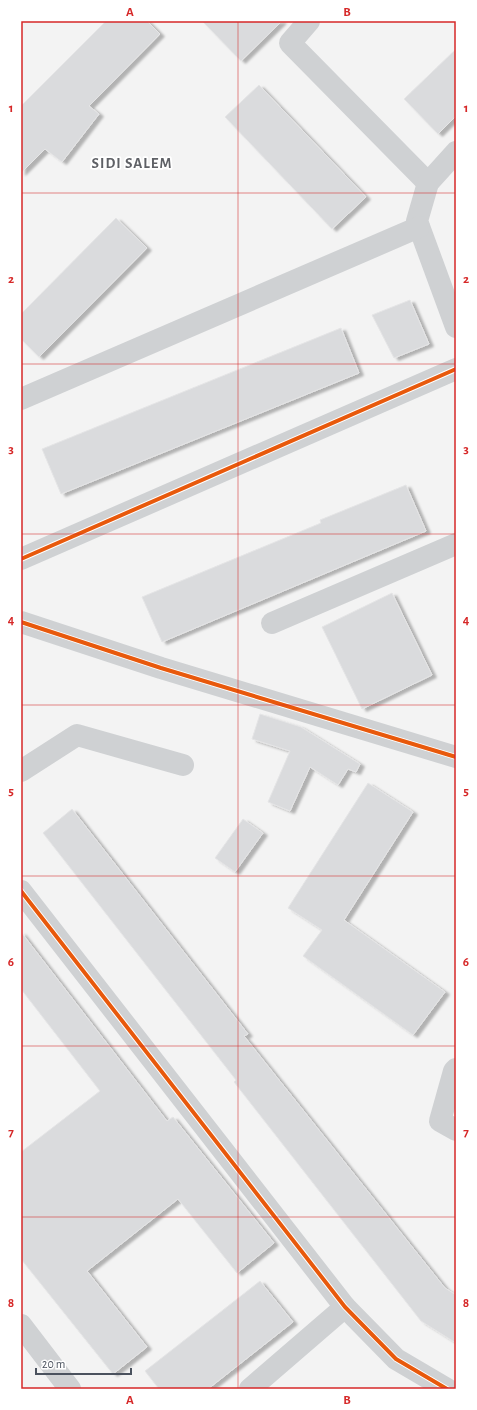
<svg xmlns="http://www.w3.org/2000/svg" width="477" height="1410" font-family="'Alegreya Sans',sans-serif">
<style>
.building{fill:#dadbdd;stroke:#e5e5e6;filter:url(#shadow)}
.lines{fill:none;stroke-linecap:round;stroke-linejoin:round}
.minor{stroke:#cfd1d3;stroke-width:22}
.cycleway-casing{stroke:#fff;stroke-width:6}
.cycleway{stroke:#e8590c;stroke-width:4}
.grid{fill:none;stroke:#d62828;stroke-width:1;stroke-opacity:0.55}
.labels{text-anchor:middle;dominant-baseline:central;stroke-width:3.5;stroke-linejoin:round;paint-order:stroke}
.district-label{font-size:15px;font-weight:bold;letter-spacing:1px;fill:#5f6166;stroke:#fff}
.neatline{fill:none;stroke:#d62828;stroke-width:1.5}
.grid-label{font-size:13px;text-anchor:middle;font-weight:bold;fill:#d62828}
</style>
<defs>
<filter id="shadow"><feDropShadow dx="4.5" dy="2.5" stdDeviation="1" flood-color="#0004"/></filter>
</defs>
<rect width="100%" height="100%" fill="#f3f3f3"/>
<!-- building -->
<g class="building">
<path d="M 106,21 L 147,21 L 160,34 L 89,106 L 99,114 L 62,162 L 45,149 L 21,173 L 21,106 Z"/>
<path d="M 202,21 L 282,21 L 241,61 Z"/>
<path d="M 456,49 L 456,116 L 438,134 L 404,99 Z"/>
<path d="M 259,85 L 366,197 L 332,229 L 225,117 Z"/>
<path d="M 116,218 L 147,248 L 39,357 L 21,339 L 21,314 Z"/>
<path d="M 410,300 L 429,344 L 394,358 L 372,315 Z"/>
<path d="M 341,328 L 359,373 L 61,494 L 42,449 Z"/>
<path d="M 406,485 L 426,531 L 162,642 L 142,597 L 321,523 L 320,520 Z"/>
<path d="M 392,593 L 432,675 L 362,709 L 322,627 Z"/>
<path d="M 260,714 L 301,727 L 360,764 L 356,772 L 348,769 L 338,785 L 310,767 L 290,811 L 268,802 L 290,751 L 252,739 Z"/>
<path d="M 368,783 L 413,812 L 344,920 L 445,992 L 413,1035 L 303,956 L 322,930 L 288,908 Z"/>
<path d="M 72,809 L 248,1034 L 244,1036 L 445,1288 L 456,1295 L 456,1343 L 421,1321 L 234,1082 L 236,1080 L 43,833 Z"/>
<path d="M 243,819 L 263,833 L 235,872 L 215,858 Z"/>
<path d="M 21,932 L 167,1121 L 173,1117 L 274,1243 L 237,1273 L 178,1199 L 87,1271 L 147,1347 L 113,1374 L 21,1259 L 21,1152 L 100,1091 L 21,989 Z"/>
<path d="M 260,1281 L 293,1322 L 208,1389 L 159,1389 L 145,1371 Z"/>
</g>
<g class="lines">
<!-- minor -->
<g class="minor">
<path d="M 309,21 L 290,43 L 428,183"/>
<path d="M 456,152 L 428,183 L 417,221 L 456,327"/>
<path d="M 21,399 L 419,227"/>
<path d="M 21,559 L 456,369"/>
<path d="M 21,622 L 161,668 L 456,757"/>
<path d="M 272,623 L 456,544"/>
<path d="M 21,771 L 77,735 L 183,765"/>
<path d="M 21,891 L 345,1307 L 396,1359 L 447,1389"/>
<path d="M 456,1069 L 454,1071 L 440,1121 L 456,1130"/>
<path d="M 21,1325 L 70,1389"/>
<path d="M 250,1389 L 345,1307"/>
</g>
<!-- cycleway casing -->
<g class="cycleway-casing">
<g id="cycleway">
<path d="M 21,559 L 456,369"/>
<path d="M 21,622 L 161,668 L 456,757"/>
<path d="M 21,891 L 345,1307 L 396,1359 L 447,1389"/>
</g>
</g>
<!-- cycleway -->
<use href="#cycleway" class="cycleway"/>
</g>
<!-- grid -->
<path class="grid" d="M 238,21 L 238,1389M 21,193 L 456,193M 21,364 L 456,364M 21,534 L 456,534M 21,705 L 456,705M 21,876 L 456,876M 21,1046 L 456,1046M 21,1217 L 456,1217"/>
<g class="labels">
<!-- district labels -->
<g class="district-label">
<text x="132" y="163">SIDI SALEM</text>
</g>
</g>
<!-- border -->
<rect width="477" height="1410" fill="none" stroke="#ffffff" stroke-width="44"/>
<!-- scale -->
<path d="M36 1368v6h95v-6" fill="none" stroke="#4b525e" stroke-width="2"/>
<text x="42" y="1368" font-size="12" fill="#4b525e" stroke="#ffffff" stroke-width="3" paint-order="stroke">20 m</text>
<rect x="22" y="22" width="433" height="1366" class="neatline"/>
<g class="grid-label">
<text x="130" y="16">A</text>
<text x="347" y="16">B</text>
<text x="11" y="112">1</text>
<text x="466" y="112">1</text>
<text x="11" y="283">2</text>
<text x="466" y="283">2</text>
<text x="11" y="453">3</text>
<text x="466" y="453">3</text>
<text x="11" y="624">4</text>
<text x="466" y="624">4</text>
<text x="11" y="795">5</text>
<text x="466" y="795">5</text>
<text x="11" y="966">6</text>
<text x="466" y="966">6</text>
<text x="11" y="1136">7</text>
<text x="466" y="1136">7</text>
<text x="11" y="1307">8</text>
<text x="466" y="1307">8</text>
<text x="130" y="1404">A</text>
<text x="347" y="1404">B</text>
</g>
</svg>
